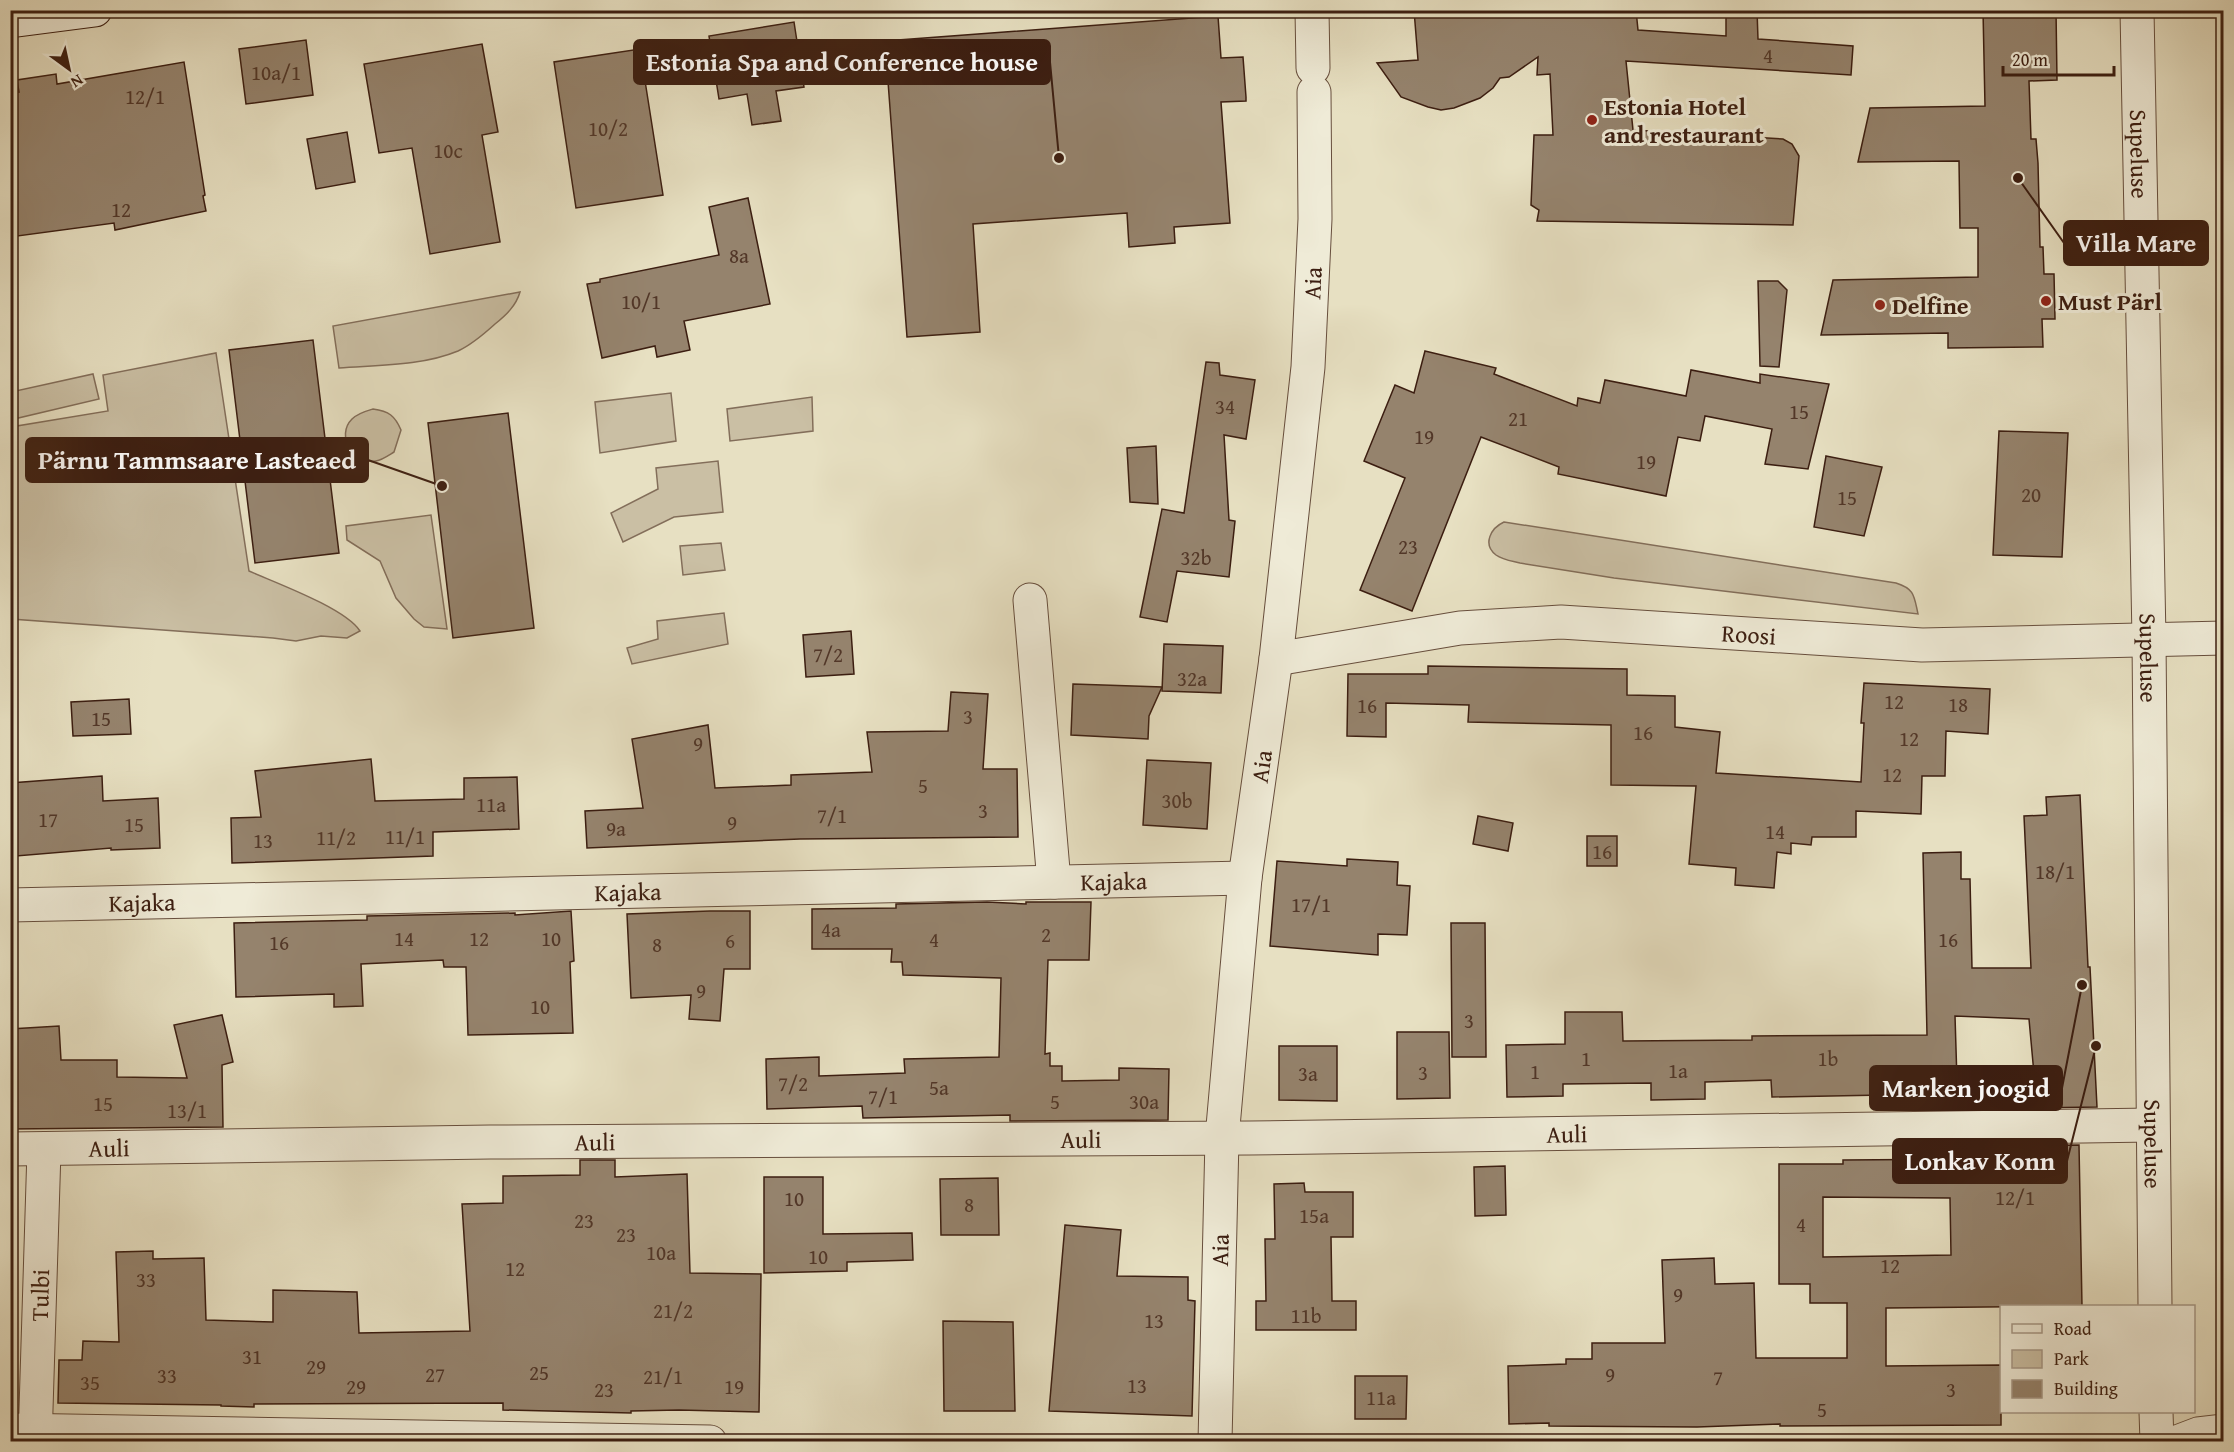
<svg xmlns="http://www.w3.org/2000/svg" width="2234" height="1452" font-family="'Gentium Book Plus',serif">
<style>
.green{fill:#cabfa4;stroke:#836e5a;stroke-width:1.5}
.building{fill:#95836d;stroke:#3c1e11;stroke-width:1.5;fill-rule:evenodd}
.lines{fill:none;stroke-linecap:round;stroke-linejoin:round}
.street-casing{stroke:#674e3d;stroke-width:35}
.secondary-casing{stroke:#3c1e11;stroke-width:35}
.street{stroke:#efebd7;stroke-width:33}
.secondary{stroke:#efebd7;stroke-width:33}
.poi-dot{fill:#8f2418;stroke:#efebd7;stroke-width:2}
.labels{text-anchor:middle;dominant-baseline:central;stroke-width:6;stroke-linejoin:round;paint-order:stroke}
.number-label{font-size:21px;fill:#523728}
.poi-label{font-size:24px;font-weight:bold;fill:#3c1e11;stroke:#efebd7;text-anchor:start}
.street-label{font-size:24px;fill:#3c1e11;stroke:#efebd7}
.leader{fill:none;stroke:#3c1e11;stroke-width:2}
.callout-dot{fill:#3c1e11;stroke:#efebd7;stroke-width:2}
.callout{fill:#3c1e11;stroke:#3c1e11;stroke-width:2}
.callout-label{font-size:26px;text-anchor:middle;font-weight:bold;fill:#fff}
</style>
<rect width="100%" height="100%" fill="#e7e0c2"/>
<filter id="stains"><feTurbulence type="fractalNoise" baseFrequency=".00333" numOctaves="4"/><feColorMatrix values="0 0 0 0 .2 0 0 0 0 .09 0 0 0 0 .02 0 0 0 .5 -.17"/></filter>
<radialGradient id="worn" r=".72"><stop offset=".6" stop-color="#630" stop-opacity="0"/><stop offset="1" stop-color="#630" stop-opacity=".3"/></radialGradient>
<!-- green -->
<g class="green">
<path d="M 520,292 C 516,306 506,315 495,324 C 484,334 471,345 458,351 C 422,366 378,365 339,368 L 333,326 Z"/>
<path d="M 216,353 L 249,571 C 276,583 345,608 360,631 L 347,638 L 321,636 L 296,641 L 273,638 L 11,619 L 11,427 L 108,411 L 103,375 Z"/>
<path d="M 93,374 L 99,399 L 14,419 L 11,392 Z"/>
<path d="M 671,393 L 676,441 L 600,453 L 595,402 Z"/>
<path d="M 812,397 L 813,431 L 730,441 L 727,409 Z"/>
<path d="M 373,409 C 389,411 395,416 401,430 L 394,452 C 389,455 382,460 376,461 C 354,465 335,436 352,419 C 358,413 366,411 373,409 Z"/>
<path d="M 718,461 L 723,512 L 674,517 L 623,542 L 611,513 L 658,489 L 656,468 Z"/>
<path d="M 431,515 L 447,629 L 424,627 L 414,619 L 396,598 L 380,561 L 347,540 L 346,526 Z"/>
<path d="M 1504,522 L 1896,583 C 1915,589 1914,596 1918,614 L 1614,578 L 1520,563 C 1512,561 1503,560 1496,555 C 1482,544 1491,528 1504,522 Z"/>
<path d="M 721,543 L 725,570 L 683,575 L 680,546 Z"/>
<path d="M 724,613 L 728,644 L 632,664 L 627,648 L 658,639 L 657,621 Z"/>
</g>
<!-- building -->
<g class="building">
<path d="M 1414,10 L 1636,10 L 1638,30 L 1726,36 L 1726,10 L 1757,10 L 1758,39 L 1853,46 L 1851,75 L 1626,61 L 1633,130 L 1783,139 L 1792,144 L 1799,156 L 1793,225 L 1537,221 L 1539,210 L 1531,205 L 1534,135 L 1553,135 L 1550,74 L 1537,75 L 1538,57 L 1509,77 L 1500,78 L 1493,88 L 1480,98 L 1454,108 L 1441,110 L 1428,107 L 1401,97 L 1377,63 L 1418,60 Z"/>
<path d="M 1983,10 L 2056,10 L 2057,80 L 2029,81 L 2031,139 L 2036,139 L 2038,163 L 2040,247 L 2043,247 L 2044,274 L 2054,274 L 2055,319 L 2042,319 L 2043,347 L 1948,348 L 1948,333 L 1821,335 L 1833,280 L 1978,277 L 1978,228 L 1960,228 L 1959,161 L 1858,162 L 1870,108 L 1985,106 Z"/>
<path d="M 1218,16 L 1221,58 L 1243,57 L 1246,97 L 1246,101 L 1221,102 L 1230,223 L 1174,227 L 1175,243 L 1129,247 L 1127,213 L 973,224 L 980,332 L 907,337 L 885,41 Z"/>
<path d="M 794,22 L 804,87 L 776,91 L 781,121 L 752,125 L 747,94 L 719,99 L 709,36 Z"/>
<path d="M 306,40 L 313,95 L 246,104 L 239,49 Z"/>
<path d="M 482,44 L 498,132 L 482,135 L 500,242 L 430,254 L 412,148 L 379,153 L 364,64 Z"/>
<path d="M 640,49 L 663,195 L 576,208 L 554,62 Z"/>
<path d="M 184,62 L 205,195 L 203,196 L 206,211 L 115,230 L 114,223 L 10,237 L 10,93 L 19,92 L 17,80 L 56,74 L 57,84 Z"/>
<path d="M 347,132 L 355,182 L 316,189 L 307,139 Z"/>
<path d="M 748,198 L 770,304 L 684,321 L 690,350 L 657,357 L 655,346 L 602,358 L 587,284 L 600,282 L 600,279 L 719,255 L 709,207 Z"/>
<path d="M 1758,281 L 1778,281 L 1787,290 L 1779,367 L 1760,366 Z"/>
<path d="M 313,340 L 339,553 L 255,563 L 229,350 Z"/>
<path d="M 1425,351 L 1496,368 L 1494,374 L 1577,406 L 1578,398 L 1600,403 L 1605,380 L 1686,396 L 1691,370 L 1760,383 L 1760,374 L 1829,384 L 1808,469 L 1765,464 L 1772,429 L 1705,416 L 1700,441 L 1678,437 L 1666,496 L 1558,474 L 1559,467 L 1481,437 L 1412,611 L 1360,590 L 1405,478 L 1364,461 L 1395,385 L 1414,393 Z"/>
<path d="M 1206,362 L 1219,363 L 1220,375 L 1255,380 L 1246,439 L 1224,435 L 1229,520 L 1235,521 L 1229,577 L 1177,571 L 1167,622 L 1140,617 L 1162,509 L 1184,513 Z"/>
<path d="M 508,413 L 534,628 L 453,638 L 428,423 Z"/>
<path d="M 1999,431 L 2068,433 L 2062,557 L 1993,555 Z"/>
<path d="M 1156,446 L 1158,504 L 1130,502 L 1127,448 Z"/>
<path d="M 1826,456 L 1882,467 L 1864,536 L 1814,527 Z"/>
<path d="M 851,631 L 854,674 L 806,677 L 803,635 Z"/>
<path d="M 1164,644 L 1223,646 L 1221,693 L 1162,691 Z"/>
<path d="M 1428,666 L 1627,669 L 1627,695 L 1675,696 L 1675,727 L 1720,732 L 1716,773 L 1861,782 L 1864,723 L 1861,723 L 1864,683 L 1990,689 L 1988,734 L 1946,731 L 1945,776 L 1922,776 L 1921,814 L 1856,811 L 1856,837 L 1812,837 L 1811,845 L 1791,843 L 1791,854 L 1777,852 L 1774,888 L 1735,885 L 1736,868 L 1689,864 L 1696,786 L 1611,785 L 1611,725 L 1468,722 L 1469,705 L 1386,703 L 1386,737 L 1347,736 L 1348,674 L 1428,674 Z"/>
<path d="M 1073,684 L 1162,687 L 1149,716 L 1148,739 L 1071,735 Z"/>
<path d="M 951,692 L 988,694 L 983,769 L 1017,769 L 1018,837 L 800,839 L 587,848 L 585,811 L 643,808 L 632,739 L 708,725 L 715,788 L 791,785 L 791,775 L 872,772 L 867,732 L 948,731 Z"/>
<path d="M 129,699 L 131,734 L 73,736 L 71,702 Z"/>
<path d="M 371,759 L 375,801 L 464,799 L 464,778 L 517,777 L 519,829 L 433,832 L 433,856 L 232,863 L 231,818 L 261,817 L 255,771 Z"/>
<path d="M 1147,760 L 1211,763 L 1207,829 L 1143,825 Z"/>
<path d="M 102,776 L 103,801 L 158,798 L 160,848 L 111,850 L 111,848 L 16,856 L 10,783 Z"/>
<path d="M 2080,795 L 2088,967 L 2090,967 L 2097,1107 L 1980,1109 L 1980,1089 L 2035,1085 L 2029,1019 L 1955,1016 L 1957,1081 L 1883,1084 L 1883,1095 L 1772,1097 L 1771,1080 L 1705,1082 L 1705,1099 L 1651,1100 L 1651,1083 L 1563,1084 L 1563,1096 L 1507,1097 L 1506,1045 L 1565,1044 L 1565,1012 L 1622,1012 L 1623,1041 L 1752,1040 L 1752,1036 L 1927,1035 L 1923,853 L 1961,852 L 1961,879 L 1970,879 L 1972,968 L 2031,968 L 2024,816 L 2047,815 L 2046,797 Z"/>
<path d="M 1478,816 L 1513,823 L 1508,851 L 1473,844 Z"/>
<rect x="1587" y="836" width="30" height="30"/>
<path d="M 1347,859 L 1398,862 L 1397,885 L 1410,886 L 1407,935 L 1378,934 L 1378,955 L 1270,946 L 1277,861 L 1347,866 Z"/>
<path d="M 987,902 L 1026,904 L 1026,902 L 1091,902 L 1089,960 L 1048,960 L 1045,1054 L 1050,1053 L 1050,1066 L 1062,1066 L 1062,1081 L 1119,1080 L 1119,1068 L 1169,1069 L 1168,1120 L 1010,1121 L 1010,1115 L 863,1118 L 862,1106 L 767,1109 L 766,1059 L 819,1057 L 819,1076 L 905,1073 L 904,1059 L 999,1057 L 1001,978 L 903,975 L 902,962 L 891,962 L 892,949 L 812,949 L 812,909 L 896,908 L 896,904 Z"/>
<path d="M 571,911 L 574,961 L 570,962 L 573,1033 L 468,1035 L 466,967 L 444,967 L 443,960 L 361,964 L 363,1006 L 334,1007 L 334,994 L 236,997 L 234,923 L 367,920 L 367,916 L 515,913 L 515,915 Z"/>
<path d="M 710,911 L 750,911 L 750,969 L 724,969 L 720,1021 L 689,1019 L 691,995 L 631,998 L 627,914 Z"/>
<path d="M 1451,923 L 1485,923 L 1486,1057 L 1452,1057 Z"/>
<path d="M 222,1015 L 233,1062 L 222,1065 L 223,1127 L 10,1129 L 10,1029 L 59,1026 L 61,1060 L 117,1060 L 117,1077 L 187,1078 L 174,1025 Z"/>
<path d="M 1397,1032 L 1449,1032 L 1450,1098 L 1397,1099 Z"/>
<path d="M 1279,1046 L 1337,1046 L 1337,1101 L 1279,1100 Z"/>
<path d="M 2079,1145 L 2082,1306 L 1886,1308 L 1886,1366 L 2001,1365 L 2001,1425 L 1780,1426 L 1780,1424 L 1697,1427 L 1549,1426 L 1549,1423 L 1509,1424 L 1508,1366 L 1566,1364 L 1566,1359 L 1592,1359 L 1592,1343 L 1665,1343 L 1662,1260 L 1714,1258 L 1715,1284 L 1754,1283 L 1756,1358 L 1847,1358 L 1847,1303 L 1810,1303 L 1810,1284 L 1779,1284 L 1779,1164 L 1843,1164 L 1843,1160 L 1979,1159 L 1979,1146 ZM 1823,1197 L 1950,1198 L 1951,1255 L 1823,1257 Z"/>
<path d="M 580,1160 L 615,1160 L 615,1177 L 687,1174 L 690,1273 L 761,1274 L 759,1412 L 679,1410 L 631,1411 L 631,1413 L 503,1410 L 503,1403 L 254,1404 L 254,1407 L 221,1406 L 221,1405 L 58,1403 L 59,1360 L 82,1360 L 83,1341 L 119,1342 L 116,1252 L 153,1251 L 153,1259 L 204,1258 L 206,1320 L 273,1322 L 273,1290 L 357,1292 L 359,1333 L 470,1331 L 462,1204 L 503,1203 L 503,1176 L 580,1175 Z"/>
<path d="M 1505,1166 L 1506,1215 L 1475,1216 L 1474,1167 Z"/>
<path d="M 764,1177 L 823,1177 L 823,1234 L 912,1233 L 913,1260 L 847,1262 L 847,1271 L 764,1273 Z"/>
<path d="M 998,1178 L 999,1235 L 941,1235 L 940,1179 Z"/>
<path d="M 1304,1183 L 1305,1192 L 1353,1192 L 1353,1237 L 1331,1237 L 1332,1301 L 1356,1301 L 1356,1330 L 1256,1330 L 1256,1301 L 1266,1301 L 1265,1239 L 1275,1239 L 1274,1184 Z"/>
<path d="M 1065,1225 L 1121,1230 L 1117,1276 L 1188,1277 L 1188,1300 L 1195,1301 L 1192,1416 L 1049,1411 Z"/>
<path d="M 943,1321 L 1013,1322 L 1015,1411 L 944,1411 Z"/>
<path d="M 1355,1376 L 1407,1376 L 1406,1419 L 1355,1419 Z"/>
</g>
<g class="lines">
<!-- street casing -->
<g class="street-casing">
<g id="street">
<path d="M 1312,10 L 1313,68"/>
<path id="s1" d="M 2137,10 L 2149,639 L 2155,1306"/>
<path d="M 1030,600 L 1054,882"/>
<path id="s2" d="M 1276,659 L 1460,628 L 1561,622 L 1922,645 L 2224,638"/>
<path id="s3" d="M 10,905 L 1245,878"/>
<path id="s4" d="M 10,1149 L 490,1142 L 1250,1138 L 2152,1125"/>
<path d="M 2156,1412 L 2157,1442"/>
<path d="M 10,1430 L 710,1442"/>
<path id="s5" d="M 35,1442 L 44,1150"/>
<path id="s6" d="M 1215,1442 L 1222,1138 L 1245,878 L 1276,659 L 1308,367 L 1315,219 L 1314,92"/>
<path d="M 2177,1442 L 2198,1434 L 2224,1431"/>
</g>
</g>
<!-- secondary casing -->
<g class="secondary-casing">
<path id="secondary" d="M 10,21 L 95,10"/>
</g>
<!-- street -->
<use href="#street" class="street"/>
<!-- secondary -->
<use href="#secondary" class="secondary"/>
</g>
<!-- markers -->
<g class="poi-dot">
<circle cx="1592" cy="120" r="6"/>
<circle cx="2046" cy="301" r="6"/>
<circle cx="1880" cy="305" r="6"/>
</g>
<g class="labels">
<!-- number labels -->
<g class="number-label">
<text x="1768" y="55">4</text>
<text x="276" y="72">10a/1</text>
<text x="145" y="96">12/1</text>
<text x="608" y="128">10/2</text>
<text x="448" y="150">10c</text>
<text x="121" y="209">12</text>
<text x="739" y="255">8a</text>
<text x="641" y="301">10/1</text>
<text x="1225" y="406">34</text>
<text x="1799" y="411">15</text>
<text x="1518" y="418">21</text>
<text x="1424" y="436">19</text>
<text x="1646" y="461">19</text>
<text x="2031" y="494">20</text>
<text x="1847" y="497">15</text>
<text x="1408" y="546">23</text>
<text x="1196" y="557">32b</text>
<text x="828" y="654">7/2</text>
<text x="1192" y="678">32a</text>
<text x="1894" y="701">12</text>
<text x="1958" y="704">18</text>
<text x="1367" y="705">16</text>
<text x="968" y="716">3</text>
<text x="101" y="718">15</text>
<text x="1643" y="732">16</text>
<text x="1909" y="738">12</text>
<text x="698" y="743">9</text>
<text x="1892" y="774">12</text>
<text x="923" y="785">5</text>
<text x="1177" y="800">30b</text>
<text x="491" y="804">11a</text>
<text x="983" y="810">3</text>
<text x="832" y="815">7/1</text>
<text x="48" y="819">17</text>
<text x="732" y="822">9</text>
<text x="134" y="824">15</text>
<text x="616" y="828">9a</text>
<text x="1775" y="831">14</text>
<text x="405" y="836">11/1</text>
<text x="336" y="837">11/2</text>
<text x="263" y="840">13</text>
<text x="1602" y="851">16</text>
<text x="2055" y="871">18/1</text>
<text x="1311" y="904">17/1</text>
<text x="831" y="929">4a</text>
<text x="1046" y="934">2</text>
<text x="404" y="938">14</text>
<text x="479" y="938">12</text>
<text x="551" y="938">10</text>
<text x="934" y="939">4</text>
<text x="1948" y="939">16</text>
<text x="730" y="940">6</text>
<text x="279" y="942">16</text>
<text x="657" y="944">8</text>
<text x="701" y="990">9</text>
<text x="540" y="1006">10</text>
<text x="1469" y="1020">3</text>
<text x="1586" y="1058">1</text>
<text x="1828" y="1058">1b</text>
<text x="1678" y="1070">1a</text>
<text x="1535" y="1071">1</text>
<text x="1423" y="1072">3</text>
<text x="1308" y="1073">3a</text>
<text x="793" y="1083">7/2</text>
<text x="939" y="1087">5a</text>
<text x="883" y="1096">7/1</text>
<text x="1055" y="1101">5</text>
<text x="1144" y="1101">30a</text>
<text x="103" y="1103">15</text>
<text x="187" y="1110">13/1</text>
<text x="2015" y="1197">12/1</text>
<text x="794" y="1198">10</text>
<text x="969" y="1204">8</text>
<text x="1314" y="1215">15a</text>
<text x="584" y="1220">23</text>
<text x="1801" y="1224">4</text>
<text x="626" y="1234">23</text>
<text x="661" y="1252">10a</text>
<text x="818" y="1256">10</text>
<text x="1890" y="1265">12</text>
<text x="515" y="1268">12</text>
<text x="146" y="1279">33</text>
<text x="1678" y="1294">9</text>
<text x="673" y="1310">21/2</text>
<text x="1306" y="1315">11b</text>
<text x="1154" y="1320">13</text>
<text x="252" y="1356">31</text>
<text x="316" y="1366">29</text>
<text x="539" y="1372">25</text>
<text x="435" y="1374">27</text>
<text x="1610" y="1374">9</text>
<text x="167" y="1375">33</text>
<text x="663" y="1376">21/1</text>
<text x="1718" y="1377">7</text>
<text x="90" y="1382">35</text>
<text x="1137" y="1385">13</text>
<text x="356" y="1386">29</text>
<text x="734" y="1386">19</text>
<text x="604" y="1389">23</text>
<text x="1951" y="1389">3</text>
<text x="1381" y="1397">11a</text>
<text x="1822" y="1409">5</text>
</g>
<!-- poi labels -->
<g class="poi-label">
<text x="1604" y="106">Estonia Hotel<tspan x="1604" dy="28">and restaurant</tspan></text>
<text x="2058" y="301">Must Pärl</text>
<text x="1892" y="305">Delfine</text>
</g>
<!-- street labels -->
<g class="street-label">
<text stroke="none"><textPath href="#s1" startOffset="144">Supeluse</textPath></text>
<text stroke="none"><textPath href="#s6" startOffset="1164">Aia</textPath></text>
<text stroke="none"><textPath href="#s2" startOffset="476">Roosi</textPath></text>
<text stroke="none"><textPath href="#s1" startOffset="648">Supeluse</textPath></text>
<text stroke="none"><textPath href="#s6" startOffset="678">Aia</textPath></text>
<text stroke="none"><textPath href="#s3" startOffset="1104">Kajaka</textPath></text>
<text stroke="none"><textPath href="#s3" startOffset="618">Kajaka</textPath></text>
<text stroke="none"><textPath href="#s3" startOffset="132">Kajaka</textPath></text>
<text stroke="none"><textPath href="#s4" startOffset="1557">Auli</textPath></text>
<text stroke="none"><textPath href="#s4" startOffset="1071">Auli</textPath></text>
<text stroke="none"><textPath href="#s4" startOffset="585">Auli</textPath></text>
<text stroke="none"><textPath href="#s1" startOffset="1134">Supeluse</textPath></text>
<text stroke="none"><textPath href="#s4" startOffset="99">Auli</textPath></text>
<text stroke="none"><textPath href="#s6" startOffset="192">Aia</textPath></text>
<text stroke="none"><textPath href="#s5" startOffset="147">Tulbi</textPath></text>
</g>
</g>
<!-- callouts -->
<path class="leader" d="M1059 158L1050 62M2018 178L2064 243M442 486L368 460M2082 985L2062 1088M2096 1046L2067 1161"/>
<g class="callout-dot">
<circle cx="1059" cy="158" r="6"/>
<circle cx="2018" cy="178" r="6"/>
<circle cx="442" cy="486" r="6"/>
<circle cx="2082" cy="985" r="6"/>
<circle cx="2096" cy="1046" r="6"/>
</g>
<g class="callout">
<rect x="634" y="40" width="416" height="44" rx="6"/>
<rect x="2064" y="221" width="144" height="44" rx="6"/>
<rect x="26" y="438" width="342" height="44" rx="6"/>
<rect x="1870" y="1066" width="192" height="44" rx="6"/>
<rect x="1893" y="1139" width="174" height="44" rx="6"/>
</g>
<g class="callout-label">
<text x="842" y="71">Estonia Spa and Conference house</text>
<text x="2136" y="252">Villa Mare</text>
<text x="197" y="469">Pärnu Tammsaare Lasteaed</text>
<text x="1966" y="1097">Marken joogid</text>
<text x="1980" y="1170">Lonkav Konn</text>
</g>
<!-- margin -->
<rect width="2234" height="1452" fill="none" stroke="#e7e0c2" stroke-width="36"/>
<rect x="12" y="12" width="2210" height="1428" fill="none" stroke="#3c1e11" stroke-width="3"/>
<rect x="18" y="18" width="2198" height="1416" fill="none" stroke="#3c1e11" stroke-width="1.5"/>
<!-- legend -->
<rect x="2000" y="1305" width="195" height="108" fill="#efebd7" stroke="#a79988" stroke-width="1.5"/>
<rect x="2012" y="1324" width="30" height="9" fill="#efebd7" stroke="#a79988" stroke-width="1.5"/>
<text x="2054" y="1335" font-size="18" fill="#3c1e11">Road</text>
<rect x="2012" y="1350" width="30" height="18" fill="#cabfa4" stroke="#a79988" stroke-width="1.5"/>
<text x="2054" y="1365" font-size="18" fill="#3c1e11">Park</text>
<rect x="2012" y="1380" width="30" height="18" fill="#95836d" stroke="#a79988" stroke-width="1.5"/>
<text x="2054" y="1395" font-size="18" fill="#3c1e11">Building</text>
<!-- north arrow -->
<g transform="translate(69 69) rotate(147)" stroke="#efebd7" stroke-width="4.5" paint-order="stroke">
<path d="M0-4.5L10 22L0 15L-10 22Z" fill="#3c1e11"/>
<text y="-9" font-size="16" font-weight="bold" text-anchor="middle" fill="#3c1e11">N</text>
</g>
<!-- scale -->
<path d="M2003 66v9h111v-9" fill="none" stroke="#3c1e11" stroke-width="3"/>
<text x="2012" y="66" font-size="18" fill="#3c1e11" stroke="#efebd7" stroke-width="4.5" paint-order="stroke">20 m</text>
<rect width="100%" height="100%" filter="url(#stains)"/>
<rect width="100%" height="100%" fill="url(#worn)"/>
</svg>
